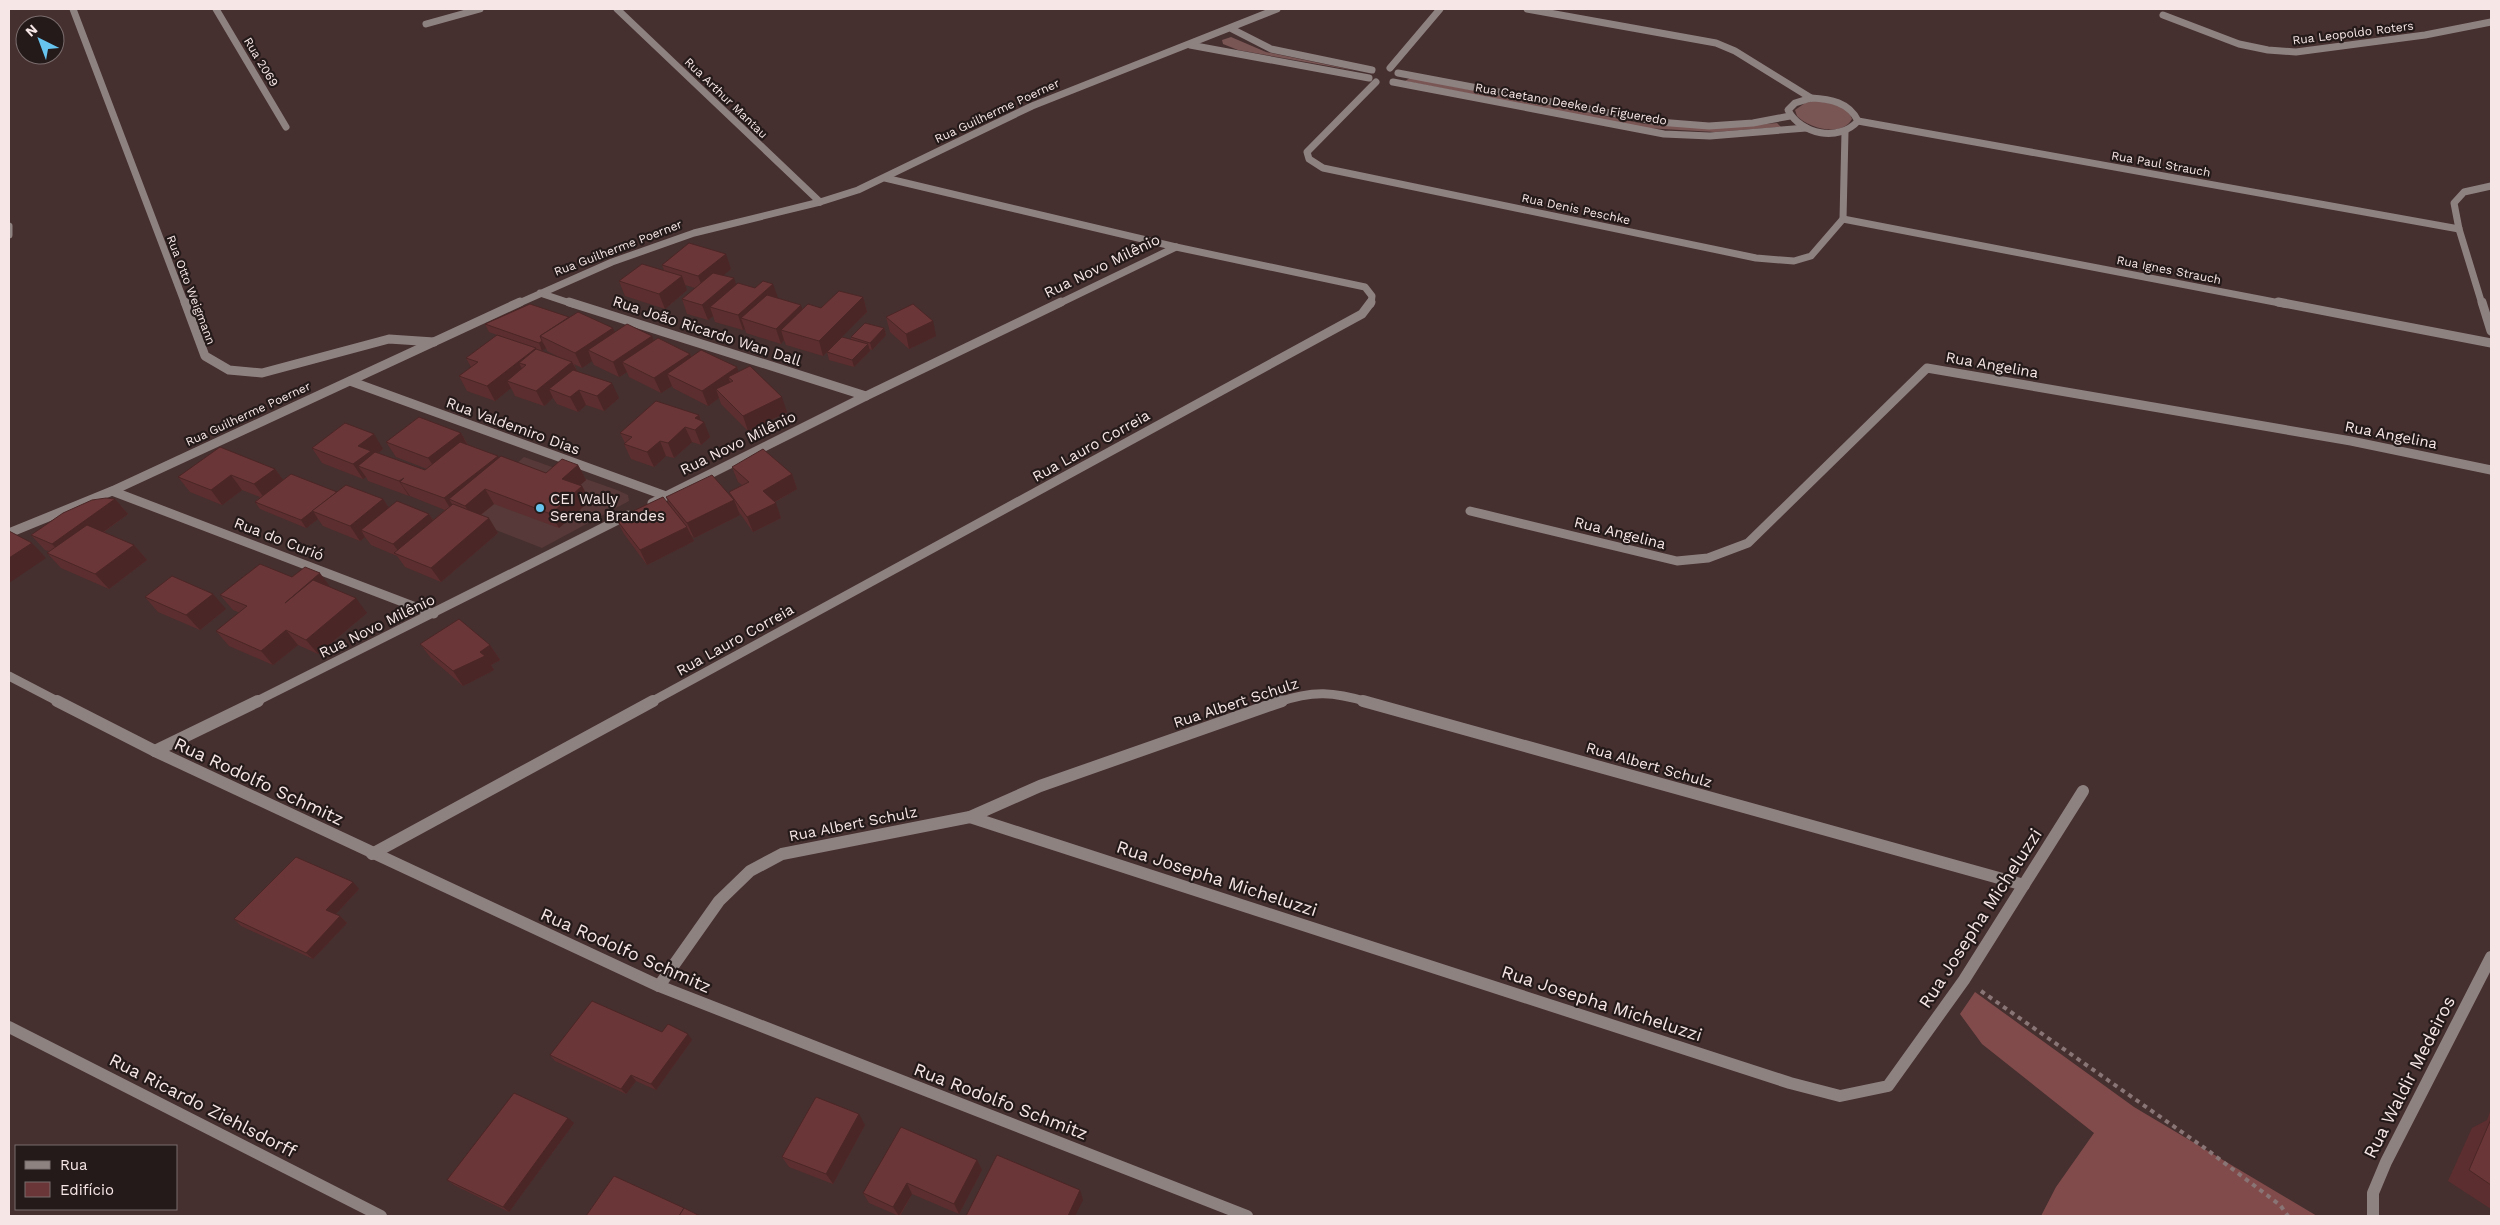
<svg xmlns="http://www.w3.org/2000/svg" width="2500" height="1225" font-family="'Work Sans',sans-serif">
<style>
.built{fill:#563938}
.green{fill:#795554}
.forest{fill:#824b4b}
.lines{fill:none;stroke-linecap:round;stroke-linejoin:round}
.path{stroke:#897575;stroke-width:4;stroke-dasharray:4.5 4.5;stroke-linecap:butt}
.minor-far2{stroke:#8e8281;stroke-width:7}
.minor-far1{stroke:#8e8281;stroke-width:9}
.minor{stroke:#8e8281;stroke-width:12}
.tertiary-far1{stroke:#8e8281;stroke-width:7}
.tertiary{stroke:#8e8281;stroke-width:9}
.wall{fill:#5c2e2f;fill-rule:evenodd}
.shaded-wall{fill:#4b2626}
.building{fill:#6b3637;stroke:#4b2626}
.poi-dot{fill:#67c4ef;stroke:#251a1a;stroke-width:2}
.labels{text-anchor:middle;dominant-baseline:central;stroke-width:4.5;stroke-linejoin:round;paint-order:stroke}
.far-street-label{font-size:12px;fill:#f6e7e6;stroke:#251a1a}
.street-label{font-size:15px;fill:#f6e7e6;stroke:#251a1a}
.poi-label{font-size:15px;fill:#f6e7e6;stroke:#251a1a;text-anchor:start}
.near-street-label{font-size:18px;fill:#f6e7e6;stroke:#251a1a}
</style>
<rect width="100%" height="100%" fill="#462f2f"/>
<!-- built -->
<path class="built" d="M 524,457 L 617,490 L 628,495 L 629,501 L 542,548 L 457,515 Z"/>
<!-- green -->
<g class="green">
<path d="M 1231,37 L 1266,52 L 1357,71 L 1238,50 L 1223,44 L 1222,40 Z"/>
<path d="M 1410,78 L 1645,124 L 1722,128 L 1777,123 L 1781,127 L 1715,132 L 1645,128 L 1405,81 Z"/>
<path d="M 1814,101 C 1828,103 1847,104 1852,119 C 1841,138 1809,128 1797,116 L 1795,110 L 1805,103 Z"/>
</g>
<!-- forest -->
<path class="forest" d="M 1975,992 L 2134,1107 L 2317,1216 L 2041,1216 L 2056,1187 L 2094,1133 L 1982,1044 L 1960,1014 Z"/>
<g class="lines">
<!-- path -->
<path class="path" d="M 1981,991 L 2206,1149 L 2280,1205 L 2288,1216"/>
<!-- minor-far2 -->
<g class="minor-far2">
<path d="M 73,9 L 185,304"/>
<path d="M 216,9 L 286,127"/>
<path d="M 1527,9 L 1716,43 L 1735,51 L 1811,98"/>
<path d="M 2163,15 L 2239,44 L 2268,50 L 2296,52 L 2425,35 L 2491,22"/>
<path d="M 426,24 L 480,9"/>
<path d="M 1232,29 L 1271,49 L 1372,70"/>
<path d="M 1190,45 L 1369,78"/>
<path d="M 1390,68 L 1440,9"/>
<path d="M 1398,73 L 1658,122 L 1709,126 L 1753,123 L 1790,116"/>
<path d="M 1376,82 L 1307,152 L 1309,159 L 1323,168 L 1756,258 L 1794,261 L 1811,256 L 1843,219 L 1845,132"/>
<path d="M 1393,82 L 1664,134 L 1710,136 L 1806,128"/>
<path d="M 1811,98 C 1830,99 1849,102 1858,121 C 1839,142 1801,135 1788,110 L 1795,103 Z"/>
<path d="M 1858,121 L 2459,229"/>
<path d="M 885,178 L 1176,247 L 1365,287 L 1372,296 L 1371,304"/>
<path d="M 1843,219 L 2285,304"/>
<path d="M 9,226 L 9,235"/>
<path d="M 540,293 L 573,304"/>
<path d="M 1058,304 L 1176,247"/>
<path d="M 2482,304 L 2459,229 L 2454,203 L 2464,192 L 2491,186"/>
</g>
<!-- minor-far1 -->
<g class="minor-far1">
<path d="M 185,302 L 205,356 L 229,370 L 262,373 L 389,339 L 434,342"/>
<path d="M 569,302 L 866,396"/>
<path d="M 2278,302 L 2491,343"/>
<path d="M 2482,302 L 2491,331"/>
<path d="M 350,381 L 666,496"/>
<path d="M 112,491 L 434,614"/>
<path d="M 652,503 L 866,396 L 1061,302"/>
<path d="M 1470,511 L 1677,561 L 1708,558 L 1748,543 L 1927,368 L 2351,441 L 2491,470"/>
<path d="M 9,676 L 59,702"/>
<path d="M 255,702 L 628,515"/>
<path d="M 651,702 L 1362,314 L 1371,302"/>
<path d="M 1279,702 C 1313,690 1334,692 1368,702"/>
</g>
<!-- minor -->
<g class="minor">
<path d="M 57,701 L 155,751 L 659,986 L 1247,1216"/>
<path d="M 1363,701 L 2024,885"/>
<path d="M 155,751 L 258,701"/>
<path d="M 970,817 L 1790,1083 L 1840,1096 L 1888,1086 L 1964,980 L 2083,791"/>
<path d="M 372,854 L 653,701"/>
<path d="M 659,986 L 719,901 L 750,871 L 782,854 L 970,817 L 1040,786 L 1282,701"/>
<path d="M 9,1027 L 381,1216"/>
<path d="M 2373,1216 L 2373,1193 L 2386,1162 L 2491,957"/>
</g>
<!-- tertiary-far1 -->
<g class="tertiary-far1">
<path d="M 617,9 L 820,202"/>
<path d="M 517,304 L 612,262 L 694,233 L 820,202 L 858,190 L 1032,106 L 1277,9"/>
</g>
<!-- tertiary -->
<path class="tertiary" d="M 9,533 L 112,491 L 520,302"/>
</g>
<!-- wall -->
<g class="wall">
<path d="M 662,265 L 731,269 L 723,275 L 736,285 L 778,298 L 803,309 L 821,308 L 863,297 L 867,312 L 830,348 L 851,339 L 851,337 L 884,328 L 886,335 L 872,350 L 869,349 L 870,351 L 854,367 L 829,360 L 827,352 L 823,356 L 786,345 L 784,340 L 781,344 L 746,333 L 745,329 L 743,330 L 715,322 L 713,316 L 708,320 L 687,314 L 682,299 L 695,288 L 685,285 L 687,290 L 665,309 L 625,296 L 619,281 L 664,270 Z"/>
<path d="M 886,317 L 936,336 L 909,349 L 890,332 Z"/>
<path d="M 485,324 L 615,332 L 654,341 L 690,354 L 691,357 L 737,367 L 738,372 L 787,412 L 748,431 L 721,404 L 719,398 L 708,406 L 673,388 L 672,386 L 661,393 L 629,377 L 627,372 L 619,377 L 594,365 L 592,361 L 582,368 L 574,364 L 577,371 L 619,398 L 604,411 L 586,405 L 578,412 L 557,404 L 553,398 L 544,406 L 515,396 L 511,388 L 495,401 L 467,391 L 459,376 L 471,367 L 466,358 L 508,339 L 489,332 ZM 546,348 L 547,351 L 561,358 L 537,350 L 536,349 L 542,351 Z"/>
<path d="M 699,415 L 701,420 L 710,437 L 701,445 L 692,442 L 674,458 L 666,456 L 654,467 L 631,459 L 624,444 L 625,443 L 620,433 Z"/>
<path d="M 461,433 L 468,445 L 499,458 L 546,473 L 578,465 L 586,480 L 580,485 L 582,486 L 590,501 L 559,528 L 494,504 L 481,515 L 498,533 L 441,582 L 405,567 L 397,556 L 371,545 L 365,537 L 360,541 L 323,526 L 318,519 L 306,528 L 260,509 L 255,502 L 260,497 L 242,490 L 222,505 L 190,492 L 178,477 L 275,469 L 283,480 L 337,492 L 383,499 L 389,508 L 429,514 L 433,520 L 445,510 L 410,496 L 409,496 L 368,481 L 366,477 L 363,479 L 322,463 L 312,448 L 383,449 L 378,453 L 425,470 L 427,469 L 396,457 L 386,442 Z"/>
<path d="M 732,467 L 792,474 L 797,489 L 775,502 L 781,518 L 753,532 L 739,512 L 740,515 L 694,538 L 690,534 L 694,541 L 647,565 L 624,534 L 616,519 L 669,504 L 666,497 L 731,496 L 729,492 L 742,485 L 738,482 Z"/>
<path d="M 115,499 L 128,514 L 104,532 L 134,545 L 147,560 L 109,589 L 61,568 L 47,553 L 49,551 L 45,550 L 31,535 Z"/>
<path d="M 292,577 L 331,588 L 367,613 L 318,654 L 298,645 L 273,665 L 229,646 L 216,631 L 240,613 L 233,610 L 220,595 Z"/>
<path d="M 145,597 L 226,609 L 200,630 L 158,612 Z"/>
<path d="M 420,644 L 490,645 L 500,660 L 491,665 L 494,670 L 463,686 L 431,658 Z"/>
<path d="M 359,889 L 336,914 L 340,916 L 347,923 L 313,959 L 241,926 L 234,919 Z"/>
<path d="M 662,1032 L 692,1040 L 656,1090 L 636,1081 L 626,1094 L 555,1061 L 550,1055 Z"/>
<path d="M 2491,1109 L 2491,1209 L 2448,1181 L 2472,1128 L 2487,1120 Z"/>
<path d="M 574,1123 L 509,1212 L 454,1185 L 447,1180 Z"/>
<path d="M 865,1125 L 833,1184 L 789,1167 L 782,1157 Z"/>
<path d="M 977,1160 L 982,1170 L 959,1214 L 912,1194 L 900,1216 L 899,1216 L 869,1203 L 863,1193 Z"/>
</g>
<!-- shaded-wall -->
<g class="shaded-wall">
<path d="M 726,254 L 731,269 L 704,291 L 698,276 Z"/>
<path d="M 682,276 L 687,290 L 665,309 L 659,294 Z"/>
<path d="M 734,278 L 739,293 L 710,307 L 713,316 L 708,320 L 702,305 Z"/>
<path d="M 773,284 L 778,298 L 741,318 L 745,329 L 743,330 L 738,315 Z"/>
<path d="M 863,297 L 867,312 L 823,356 L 819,341 Z"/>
<path d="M 801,305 L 806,320 L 781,330 L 784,340 L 781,344 L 776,329 Z"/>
<path d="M 933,321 L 936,336 L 909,349 L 906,334 Z"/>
<path d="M 613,328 L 619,342 L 588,350 L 592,361 L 582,368 L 575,353 Z"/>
<path d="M 884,328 L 886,335 L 872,350 L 870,343 Z"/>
<path d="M 652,336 L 658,351 L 622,362 L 627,372 L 619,377 L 613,362 Z"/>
<path d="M 542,341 L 546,348 L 542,351 L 539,343 Z"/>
<path d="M 868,344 L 870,351 L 854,367 L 852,360 Z"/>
<path d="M 536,348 L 543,363 L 526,365 L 519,363 L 526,376 L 507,381 L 511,388 L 495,401 L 487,386 Z"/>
<path d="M 690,354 L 696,369 L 667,374 L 672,386 L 661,393 L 654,378 Z"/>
<path d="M 572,362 L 580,376 L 549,389 L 553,398 L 544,406 L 536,391 Z"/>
<path d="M 737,367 L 742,382 L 733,381 L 728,377 L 733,389 L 716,389 L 719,398 L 708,406 L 702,391 Z"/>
<path d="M 612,383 L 619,398 L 604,411 L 597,396 Z"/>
<path d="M 579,390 L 586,405 L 578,412 L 570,397 Z"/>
<path d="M 782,397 L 787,412 L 748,431 L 743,416 Z"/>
<path d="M 699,415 L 702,424 L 704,422 L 710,437 L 701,445 L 695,430 L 695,418 Z"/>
<path d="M 685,427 L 692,442 L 674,458 L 668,443 Z"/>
<path d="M 461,433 L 469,448 L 438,473 L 428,458 Z"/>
<path d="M 374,434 L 383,449 L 374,456 L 358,466 L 366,477 L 363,479 L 353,464 L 358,446 Z"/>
<path d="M 660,441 L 666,456 L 654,467 L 647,452 Z"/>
<path d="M 498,456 L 507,471 L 449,499 L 456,511 L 453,513 L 444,498 Z"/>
<path d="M 578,465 L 586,480 L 570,494 L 562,479 Z"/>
<path d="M 275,469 L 286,484 L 265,499 L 254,484 Z"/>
<path d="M 792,474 L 797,489 L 769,505 L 763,491 Z"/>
<path d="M 231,475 L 242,490 L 222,505 L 211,490 Z"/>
<path d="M 404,478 L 400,482 L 410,496 L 409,496 L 399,481 Z"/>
<path d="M 582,486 L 590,501 L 559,528 L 551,514 Z"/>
<path d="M 485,489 L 494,504 L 474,520 L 465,506 Z"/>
<path d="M 115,499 L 128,514 L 66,559 L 52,544 Z"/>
<path d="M 383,499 L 393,514 L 361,530 L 365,537 L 360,541 L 350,526 Z"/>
<path d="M 734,500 L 740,515 L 694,538 L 687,523 Z"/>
<path d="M 776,503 L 781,518 L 753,532 L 747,517 Z"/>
<path d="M 313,511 L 318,519 L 306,528 L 301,520 Z"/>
<path d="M 429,514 L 438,529 L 401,555 L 393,544 Z"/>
<path d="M 489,518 L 498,533 L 441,582 L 431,568 Z"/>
<path d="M 687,527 L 694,541 L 647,565 L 640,550 Z"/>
<path d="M 32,543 L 46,558 L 9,583 L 9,558 Z"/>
<path d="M 134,545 L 147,560 L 109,589 L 95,574 Z"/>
<path d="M 320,573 L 331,588 L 285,603 Z"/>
<path d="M 213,594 L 226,609 L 200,630 L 186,615 Z"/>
<path d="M 356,598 L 367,613 L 318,654 L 306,640 Z"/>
<path d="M 286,630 L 298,645 L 273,665 L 261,651 Z"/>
<path d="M 490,645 L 500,660 L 491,665 L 494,670 L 463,686 L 453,671 Z"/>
<path d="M 353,882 L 359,889 L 333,917 L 326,910 Z"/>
<path d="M 340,916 L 347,923 L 313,959 L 306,953 Z"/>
<path d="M 688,1034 L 692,1040 L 656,1090 L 651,1084 Z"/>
<path d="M 631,1075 L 636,1081 L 626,1094 L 621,1089 Z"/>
<path d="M 859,1114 L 865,1125 L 833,1184 L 826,1174 Z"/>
<path d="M 568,1118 L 574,1123 L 509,1212 L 503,1207 Z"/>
<path d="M 977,1160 L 982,1170 L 959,1214 L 954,1204 Z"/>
<path d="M 907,1183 L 912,1194 L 899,1216 L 893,1207 Z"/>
<path d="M 1080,1190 L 1083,1200 L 1075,1216 L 1068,1216 Z"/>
</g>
<!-- building -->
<g class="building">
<path d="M 689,243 L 726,254 L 698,276 L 662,265 Z"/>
<path d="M 642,264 L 682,276 L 659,294 L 619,281 Z"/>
<path d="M 713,273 L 734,278 L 702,305 L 682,299 Z"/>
<path d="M 763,281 L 773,284 L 738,315 L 710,307 L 738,283 L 755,288 Z"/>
<path d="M 839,291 L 863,297 L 819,341 L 781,330 L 808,304 L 821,308 Z"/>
<path d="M 767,295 L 801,305 L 776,329 L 741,318 Z"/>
<path d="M 530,304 L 569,317 L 540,336 L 542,341 L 539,343 L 485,324 Z"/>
<path d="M 913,304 L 933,321 L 906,334 L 886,317 Z"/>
<path d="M 578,312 L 613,328 L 575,353 L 540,336 Z"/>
<path d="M 865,323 L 884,328 L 870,343 L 851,337 Z"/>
<path d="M 627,324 L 652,336 L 613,362 L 588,350 Z"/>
<path d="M 497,335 L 536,348 L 487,386 L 459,376 L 478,362 L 466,358 Z"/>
<path d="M 842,337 L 868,344 L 852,360 L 827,352 Z"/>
<path d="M 658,338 L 690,354 L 654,378 L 622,362 Z"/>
<path d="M 536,349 L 572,362 L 536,391 L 507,381 L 526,365 L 519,363 Z"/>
<path d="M 701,350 L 737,367 L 702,391 L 667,374 Z"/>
<path d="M 750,366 L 782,397 L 743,416 L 716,389 L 733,381 L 728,377 Z"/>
<path d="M 573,370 L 612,383 L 597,396 L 579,390 L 570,397 L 549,389 Z"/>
<path d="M 656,401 L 699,415 L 695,418 L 704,422 L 695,430 L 685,427 L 668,443 L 660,441 L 647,452 L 624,444 L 632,437 L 620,433 Z"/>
<path d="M 419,417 L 461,433 L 428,458 L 386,442 Z"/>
<path d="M 345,423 L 374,434 L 358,446 L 371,451 L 353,464 L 312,448 Z"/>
<path d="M 460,442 L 498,456 L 444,498 L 400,482 L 404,478 L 399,481 L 358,466 L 375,452 L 425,470 Z"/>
<path d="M 220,447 L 275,469 L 254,484 L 231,475 L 211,490 L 178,477 Z"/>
<path d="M 763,449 L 792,474 L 763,491 L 776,503 L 747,517 L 729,492 L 749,482 L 732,467 Z"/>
<path d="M 501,456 L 546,473 L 562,459 L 578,465 L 562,479 L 582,486 L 551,514 L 485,489 L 465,506 L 449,499 Z"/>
<path d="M 291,474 L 337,492 L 301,520 L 255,502 Z"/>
<path d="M 712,475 L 734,500 L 687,523 L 666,497 Z"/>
<path d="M 346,485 L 383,499 L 350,526 L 312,511 Z"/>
<path d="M 663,497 L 687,527 L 640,550 L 616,519 Z"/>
<path d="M 106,498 L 115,499 L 52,544 L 31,535 L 63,513 L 92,500 Z"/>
<path d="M 397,501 L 429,514 L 393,544 L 361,530 Z"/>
<path d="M 453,504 L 489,518 L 431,568 L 394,553 Z"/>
<path d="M 87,525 L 134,545 L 95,574 L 47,553 Z"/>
<path d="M 9,531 L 32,543 L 9,558 Z"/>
<path d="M 260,564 L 292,577 L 305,567 L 320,573 L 285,603 L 313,580 L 356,598 L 306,640 L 286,630 L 261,651 L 216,631 L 247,606 L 220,595 Z"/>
<path d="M 172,576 L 213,594 L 186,615 L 145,597 Z"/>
<path d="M 459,619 L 490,645 L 480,652 L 485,656 L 453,671 L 420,644 Z"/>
<path d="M 296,857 L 353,882 L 326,910 L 340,916 L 306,953 L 234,919 Z"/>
<path d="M 592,1001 L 662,1032 L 668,1024 L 688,1034 L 651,1084 L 631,1075 L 621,1089 L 550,1055 Z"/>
<path d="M 514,1093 L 568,1118 L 503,1207 L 447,1180 Z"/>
<path d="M 816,1097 L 859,1114 L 826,1174 L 782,1157 Z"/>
<path d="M 2491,1119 L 2491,1185 L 2469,1170 Z"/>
<path d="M 901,1127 L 977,1160 L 954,1204 L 907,1183 L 893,1207 L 863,1193 Z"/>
<path d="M 997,1155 L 1080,1190 L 1068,1216 L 966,1216 Z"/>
<path d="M 614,1176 L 684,1208 L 679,1216 L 586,1216 Z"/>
<path d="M 684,1208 L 700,1216 L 679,1216 Z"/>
</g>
<!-- markers -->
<circle class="poi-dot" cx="540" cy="508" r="5"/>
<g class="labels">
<!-- far-street labels -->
<g class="far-street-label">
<text transform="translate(2353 33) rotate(-7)">Rua Leopoldo Roters</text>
<text transform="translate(261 62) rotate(59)">Rua 2069</text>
<text transform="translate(726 98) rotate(44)">Rua Arthur Mantau</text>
<text transform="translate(1571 104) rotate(10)">Rua Caetano Deeke de Figueredo</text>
<text transform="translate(997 111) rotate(-25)">Rua Guilherme Poerner</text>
<text transform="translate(2161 164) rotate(10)">Rua Paul Strauch</text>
<text transform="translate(1576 209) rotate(12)">Rua Denis Peschke</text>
<text transform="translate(618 248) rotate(-21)">Rua Guilherme Poerner</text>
<text transform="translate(2169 270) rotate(11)">Rua Ignes Strauch</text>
<text transform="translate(191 290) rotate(69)">Rua Otto Weigmann</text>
<text transform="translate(248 414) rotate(-25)">Rua Guilherme Poerner</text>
</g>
<!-- street labels -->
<g class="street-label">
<text transform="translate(1102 266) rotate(-26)">Rua Novo Milênio</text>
<text transform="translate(707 331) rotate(18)">Rua João Ricardo Wan Dall</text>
<text transform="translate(1992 365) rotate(10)">Rua Angelina</text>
<text transform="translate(513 426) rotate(20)">Rua Valdemiro Dias</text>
<text transform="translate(2391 435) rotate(11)">Rua Angelina</text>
<text transform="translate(738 443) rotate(-26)">Rua Novo Milênio</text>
<text transform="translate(1091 446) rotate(-29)">Rua Lauro Correia</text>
<text transform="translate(1620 533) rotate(14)">Rua Angelina</text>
<text transform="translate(279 539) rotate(21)">Rua do Curió</text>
<text transform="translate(377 626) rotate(-26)">Rua Novo Milênio</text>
<text transform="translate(735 640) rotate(-29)">Rua Lauro Correia</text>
<text transform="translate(1236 703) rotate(-18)">Rua Albert Schulz</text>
<text transform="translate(1649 765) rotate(16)">Rua Albert Schulz</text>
<text transform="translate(853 824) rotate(-11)">Rua Albert Schulz</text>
</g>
<!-- poi labels -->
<g class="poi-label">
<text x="550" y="499">CEI Wally<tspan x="550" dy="17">Serena Brandes</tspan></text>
</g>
<!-- near-street labels -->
<g class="near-street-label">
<text transform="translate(259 781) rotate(25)">Rua Rodolfo Schmitz</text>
<text transform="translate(1217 878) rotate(18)">Rua Josepha Micheluzzi</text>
<text transform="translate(1980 918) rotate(-57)">Rua Josepha Micheluzzi</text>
<text transform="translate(626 950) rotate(24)">Rua Rodolfo Schmitz</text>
<text transform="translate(1602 1003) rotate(18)">Rua Josepha Micheluzzi</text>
<text transform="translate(2409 1077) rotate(-63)">Rua Waldir Medeiros</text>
<text transform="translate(1001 1101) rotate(21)">Rua Rodolfo Schmitz</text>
<text transform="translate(203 1105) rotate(27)">Rua Ricardo Ziehlsdorff</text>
</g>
</g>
<!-- border -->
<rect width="2500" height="1225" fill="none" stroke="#f6e7e6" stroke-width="20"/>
<!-- legend -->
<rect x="15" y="1145" width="162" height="65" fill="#251a1a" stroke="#796c6c"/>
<rect x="25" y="1161" width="25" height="8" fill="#8e8281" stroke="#796c6c"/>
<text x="60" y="1170" font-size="15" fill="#f6e7e6">Rua</text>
<rect x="25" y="1182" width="25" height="15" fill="#6b3637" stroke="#796c6c"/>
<text x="60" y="1195" font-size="15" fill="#f6e7e6">Edifício</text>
<!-- north arrow -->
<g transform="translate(40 40) rotate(318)"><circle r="24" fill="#251a1a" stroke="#796c6c"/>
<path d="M0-4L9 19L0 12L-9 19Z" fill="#67c4ef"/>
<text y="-8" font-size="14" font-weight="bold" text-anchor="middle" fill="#f6e7e6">N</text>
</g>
</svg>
